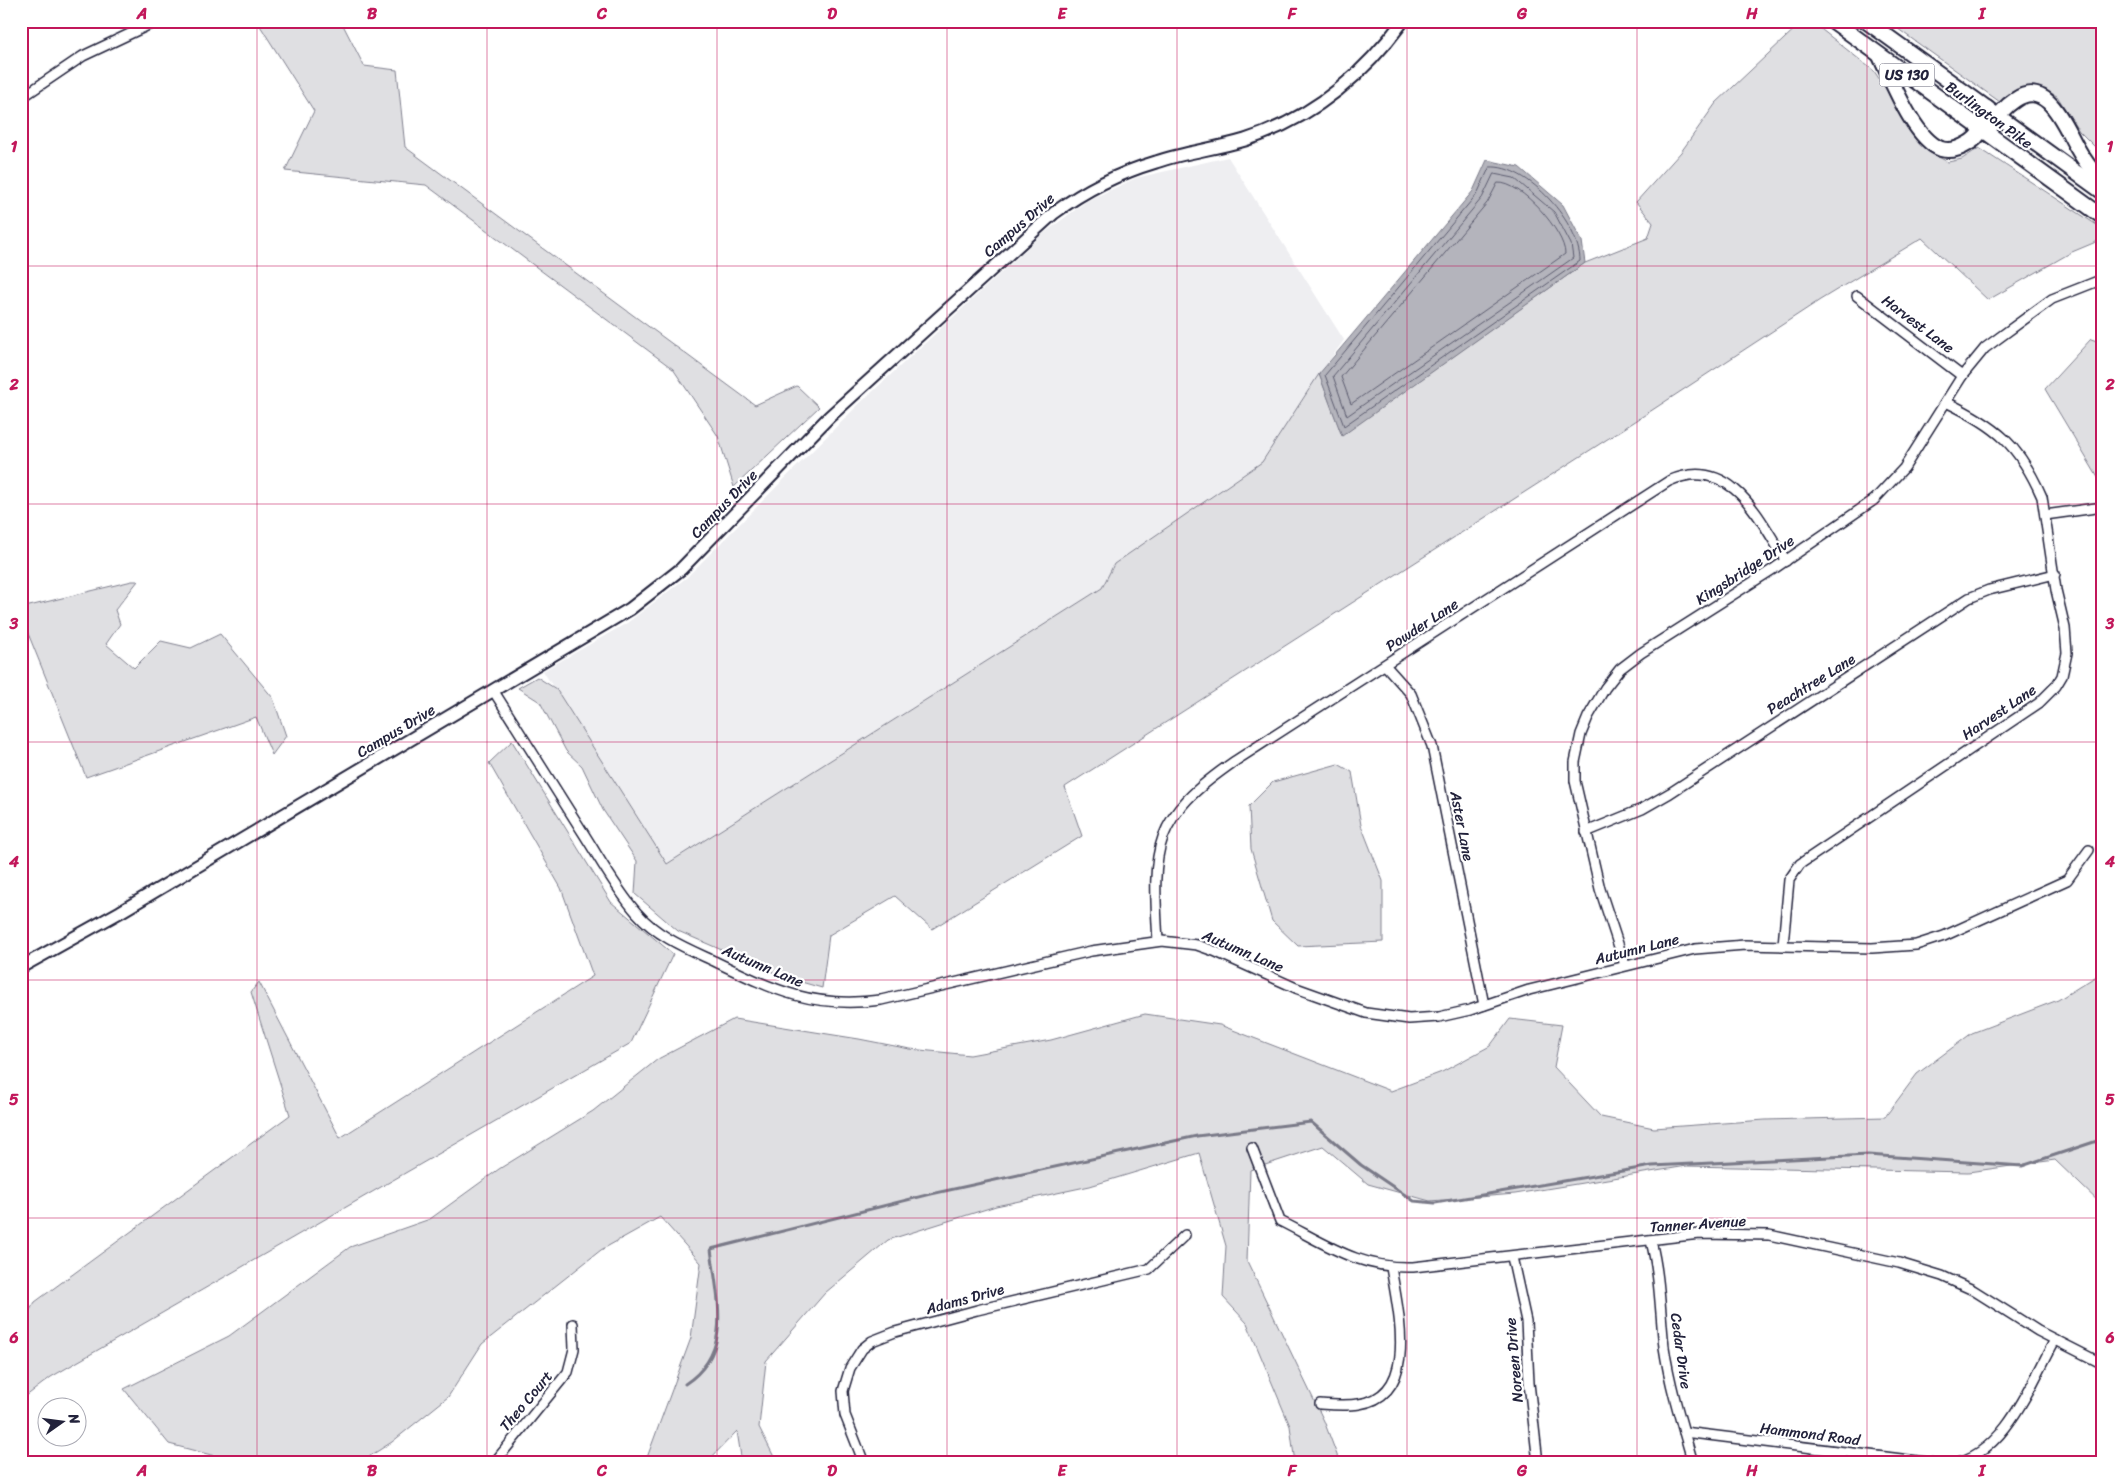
<svg xmlns="http://www.w3.org/2000/svg" width="2124" height="1484" font-family="Sriracha,sans-serif">
<style>
.built{fill:#eeeef1}
.green{fill:#dfdfe2;stroke:#80808e}
.water{fill:#b4b4bc;stroke:#7a7a88}
.lines{fill:none;stroke-linecap:round;stroke-linejoin:round}
.shore{stroke:#5c5c6f;stroke-width:1}
.stream{stroke:#7a7a88;stroke-width:3}
.minor-casing{stroke:#22223b;stroke-width:12}
.tertiary-casing{stroke:#22223b;stroke-width:15}
.trunk-casing{stroke:#22223b;stroke-width:18}
.minor{stroke:#fff;stroke-width:9}
.tertiary{stroke:#fff;stroke-width:11}
.trunk{stroke:#fff;stroke-width:14}
.grid{fill:none;stroke:#c2185b;stroke-width:1;stroke-opacity:0.55}
.labels{text-anchor:middle;dominant-baseline:central;stroke-width:4.5;stroke-linejoin:round;paint-order:stroke}
.shield{fill:#fff;stroke:#646476;stroke-width:1}
.shield-label{font-size:14px;font-weight:bold;fill:#22223b}
.street-label{font-size:15px;fill:#22223b;stroke:#fff}
.neatline{fill:none;stroke:#c2185b;stroke-width:2}
.grid-label{font-size:16px;text-anchor:middle;font-weight:bold;fill:#c2185b}
</style>
<rect width="100%" height="100%" fill="#fff"/>
<filter id="ink" filterUnits="userSpaceOnUse"><feTurbulence type="fractalNoise" baseFrequency=".02" numOctaves="2"/><feDisplacementMap in="SourceGraphic" scale="10" xChannelSelector="R" yChannelSelector="G"/><feConvolveMatrix kernelMatrix="1 2 1 2 8 2 1 2 1" color-interpolation-filters="sRGB"/></filter>
<g filter="url(#ink)">
<!-- built -->
<path class="built" d="M 1228,157 L 1344,340 L 1319,375 L 1342,436 L 667,864 L 543,671 L 627,623 L 686,578 L 857,406 L 1043,234 L 1087,201 L 1136,178 Z"/>
<!-- green -->
<g class="green">
<path d="M 257,21 L 341,21 L 364,66 L 397,70 L 405,147 L 755,405 L 797,386 L 819,407 L 734,487 L 718,436 L 673,369 L 426,185 L 285,171 L 314,111 Z"/>
<path d="M 1887,21 L 2103,21 L 2103,155 L 2079,131 L 2057,96 L 2038,87 L 2019,89 L 2000,102 Z"/>
<path d="M 1812,22 L 1874,71 L 1927,151 L 1948,162 L 1962,159 L 1979,148 L 2103,229 L 2103,239 L 2072,252 L 1988,300 L 1922,238 L 1820,300 L 1634,422 L 1065,787 L 1082,836 L 932,929 L 895,896 L 829,935 L 822,988 L 784,977 L 678,931 L 635,894 L 637,861 L 603,810 L 582,766 L 566,751 L 540,702 L 518,688 L 537,677 L 556,689 L 667,864 L 1102,588 L 1114,564 L 1262,462 L 1319,374 L 1342,435 L 1585,263 L 1648,238 L 1653,223 L 1636,202 L 1681,152 L 1716,103 L 1801,23 Z"/>
<path d="M 2091,339 L 2103,343 L 2103,492 L 2100,481 L 2045,389 Z"/>
<path d="M 132,581 L 138,581 L 115,610 L 120,624 L 106,644 L 134,668 L 161,641 L 191,648 L 220,634 L 273,698 L 286,736 L 272,755 L 256,717 L 86,777 L 21,616 L 21,608 Z"/>
<path d="M 512,741 L 611,902 L 673,954 L 631,1043 L 51,1377 L 21,1400 L 21,1324 L 35,1302 L 290,1115 L 251,992 L 259,982 L 340,1138 L 593,976 L 561,888 L 489,763 Z"/>
<path d="M 1338,764 L 1352,772 L 1361,825 L 1383,881 L 1383,942 L 1298,946 L 1272,921 L 1251,849 L 1249,806 L 1273,782 Z"/>
<path d="M 2103,972 L 2103,1206 L 2055,1160 L 1968,1172 L 1687,1166 L 1515,1194 L 1430,1201 L 1368,1184 L 1323,1146 L 1250,1170 L 1247,1261 L 1324,1421 L 1340,1463 L 1295,1463 L 1290,1426 L 1247,1323 L 1223,1297 L 1226,1246 L 1199,1153 L 1090,1186 L 996,1206 L 888,1240 L 825,1293 L 766,1361 L 759,1427 L 777,1463 L 742,1463 L 737,1431 L 706,1463 L 645,1463 L 691,1338 L 701,1263 L 660,1217 L 601,1250 L 482,1344 L 448,1397 L 392,1442 L 359,1463 L 242,1463 L 169,1444 L 124,1389 L 229,1336 L 350,1247 L 430,1219 L 499,1169 L 593,1111 L 658,1059 L 734,1019 L 859,1039 L 910,1049 L 970,1055 L 1051,1040 L 1145,1014 L 1220,1025 L 1391,1091 L 1442,1072 L 1490,1046 L 1510,1019 L 1562,1025 L 1554,1067 L 1601,1117 L 1654,1128 L 1765,1120 L 1885,1117 L 1917,1074 L 1972,1033 L 2058,1000 Z"/>
</g>
<!-- water -->
<path class="water" d="M 1487,160 L 1519,167 L 1563,205 L 1582,241 L 1585,263 L 1342,436 L 1319,374 L 1473,191 Z"/>
<g class="lines">
<!-- shore -->
<g class="shore">
<path d="M 1490,167 C 1528,164 1580,224 1580,261 L 1344,426 L 1325,375 L 1477,194 Z"/>
<path d="M 1494,174 L 1514,178 L 1554,212 L 1571,244 L 1573,258 L 1347,416 L 1333,376 L 1482,198 Z"/>
<path d="M 1498,183 C 1521,181 1565,232 1565,254 L 1351,404 L 1341,377 L 1487,203 Z"/>
</g>
<!-- stream -->
<path class="stream" d="M 685,1384 C 734,1352 717,1299 711,1249 L 931,1194 L 1197,1136 L 1311,1122 L 1361,1165 L 1414,1201 L 1435,1203 L 1652,1166 L 1868,1155 L 2022,1166 L 2103,1139"/>
<!-- minor casing -->
<g class="minor-casing">
<g id="minor">
<path d="M 21,98 L 83,56 L 157,21"/>
<path d="M 1857,296 L 1962,376"/>
<path d="M 2045,515 L 2103,507"/>
<path d="M 1385,665 L 1411,694 L 1432,746 L 1484,1005"/>
<path d="M 493,690 C 523,737 552,784 582,831 C 600,859 616,889 637,913 C 658,937 686,948 714,961 C 774,990 812,1009 881,1000 L 1091,951 L 1162,941 L 1197,945 L 1214,951 L 1296,988 L 1366,1013 L 1409,1019 L 1439,1017 L 1470,1010 L 1529,990 L 1695,949 L 1745,945 L 1872,948 L 1916,945 L 1944,936 L 2067,880 L 2089,850"/>
<path d="M 1586,832 L 1642,809 L 1670,793 L 1969,598 L 1989,590 L 2055,574"/>
<path d="M 1158,941 C 1152,846 1152,818 1235,761 L 1669,481 C 1731,454 1759,518 1786,561"/>
<path d="M 1783,945 L 1789,880 L 1800,864 L 2039,703 L 2056,686 L 2062,676 L 2067,653 L 2065,628 L 2056,590 L 2042,497 C 2019,444 1996,426 1946,402"/>
<path d="M 1625,965 L 1600,889 L 1575,781 L 1575,762 L 1581,734 L 1588,717 L 1605,688 L 1620,669 L 1641,653 L 1775,568 L 1874,500 L 1904,468 L 1962,376 L 1985,348 L 2052,299 L 2103,279"/>
<path d="M 1252,1148 L 1280,1221 C 1326,1244 1359,1269 1413,1267 L 1700,1234 L 1769,1235 L 1899,1263 L 1942,1276 L 1973,1290 L 2038,1331 L 2103,1364"/>
<path d="M 1651,1241 C 1660,1276 1660,1311 1664,1347 C 1670,1387 1682,1425 1693,1463"/>
<path d="M 1512,1257 L 1526,1321 L 1529,1383 L 1538,1463"/>
<path d="M 1320,1404 C 1333,1405 1346,1406 1359,1404 C 1421,1395 1397,1308 1391,1267"/>
<path d="M 1684,1432 L 1934,1463"/>
<path d="M 494,1463 L 568,1372 L 574,1349 L 573,1324"/>
<path d="M 864,1463 L 845,1415 L 843,1391 L 850,1368 L 862,1349 L 872,1341 L 895,1332 L 977,1310 L 1149,1269 L 1185,1235"/>
<path d="M 1952,1463 C 2005,1456 2032,1381 2055,1340"/>
</g>
</g>
<!-- tertiary casing -->
<g class="tertiary-casing">
<path id="tertiary" d="M 21,967 L 120,912 L 630,609 L 681,569 L 829,417 L 1054,213 C 1085,190 1119,173 1156,162 C 1185,152 1215,149 1245,140 C 1311,119 1362,77 1403,21"/>
</g>
<!-- trunk casing -->
<g class="trunk-casing">
<g id="trunk">
<path d="M 1833,21 L 2103,217"/>
<path d="M 1866,21 L 2103,192"/>
<path d="M 1880,56 C 1892,81 1914,139 1941,149 C 1951,152 1959,149 1967,144 C 1981,137 1986,122 1987,108"/>
<path d="M 1995,123 C 1999,113 2006,106 2015,100 C 2047,78 2064,125 2076,146 C 2083,159 2093,172 2103,184"/>
</g>
</g>
<!-- minor -->
<use href="#minor" class="minor"/>
<!-- tertiary -->
<use href="#tertiary" class="tertiary"/>
<!-- trunk -->
<use href="#trunk" class="trunk"/>
</g>
</g>
<!-- grid -->
<path class="grid" d="M 257,21 L 257,1463M 487,21 L 487,1463M 717,21 L 717,1463M 947,21 L 947,1463M 1177,21 L 1177,1463M 1407,21 L 1407,1463M 1637,21 L 1637,1463M 1867,21 L 1867,1463M 21,266 L 2103,266M 21,504 L 2103,504M 21,742 L 2103,742M 21,980 L 2103,980M 21,1218 L 2103,1218"/>
<g class="labels">
<!-- shield labels -->
<rect class="shield" x="1879.5" y="63.5" width="55" height="23" rx="4"/>
<g class="shield-label">
<text x="1907" y="75">US 130</text>
</g>
<!-- street labels -->
<g class="street-label">
<text transform="translate(1989 115) rotate(36)">Burlington Pike</text>
<text transform="translate(1019 225) rotate(-41)">Campus Drive</text>
<text transform="translate(1918 324) rotate(37)">Harvest Lane</text>
<text transform="translate(724 504) rotate(-46)">Campus Drive</text>
<text transform="translate(1745 570) rotate(-33)">Kingsbridge Drive</text>
<text transform="translate(1422 625) rotate(-33)">Powder Lane</text>
<text transform="translate(1811 684) rotate(-32)">Peachtree Lane</text>
<text transform="translate(1999 712) rotate(-34)">Harvest Lane</text>
<text transform="translate(396 731) rotate(-31)">Campus Drive</text>
<text transform="translate(1462 826) rotate(79)">Aster Lane</text>
<text transform="translate(1637 949) rotate(-14)">Autumn Lane</text>
<text transform="translate(1243 951) rotate(23)">Autumn Lane</text>
<text transform="translate(763 966) rotate(23)">Autumn Lane</text>
<text transform="translate(1698 1224) rotate(-4)">Tanner Avenue</text>
<text transform="translate(965 1299) rotate(-15)">Adams Drive</text>
<text transform="translate(1681 1351) rotate(82)">Cedar Drive</text>
<text transform="translate(1514 1360) rotate(-95)">Noreen Drive</text>
<text transform="translate(526 1401) rotate(-50)">Theo Court</text>
<text transform="translate(1810 1434) rotate(7)">Hammond Road</text>
</g>
</g>
<!-- margin -->
<rect width="2124" height="1484" fill="none" stroke="#fff" stroke-width="55"/>
<!-- north arrow -->
<g transform="translate(62 1422) rotate(76)"><circle r="24" fill="#ffffff" stroke="#a7a7b1"/>
<path d="M0-4L9 19L0 12L-9 19Z" fill="#22223b"/>
<text y="-8" font-size="14" font-weight="bold" text-anchor="middle" fill="#22223b">N</text>
</g>
<rect x="28" y="28" width="2068" height="1428" class="neatline"/>
<g class="grid-label">
<text x="142" y="19">A</text>
<text x="372" y="19">B</text>
<text x="602" y="19">C</text>
<text x="832" y="19">D</text>
<text x="1062" y="19">E</text>
<text x="1292" y="19">F</text>
<text x="1522" y="19">G</text>
<text x="1752" y="19">H</text>
<text x="1982" y="19">I</text>
<text x="14" y="152">1</text>
<text x="2110" y="152">1</text>
<text x="14" y="390">2</text>
<text x="2110" y="390">2</text>
<text x="14" y="629">3</text>
<text x="2110" y="629">3</text>
<text x="14" y="867">4</text>
<text x="2110" y="867">4</text>
<text x="14" y="1105">5</text>
<text x="2110" y="1105">5</text>
<text x="14" y="1343">6</text>
<text x="2110" y="1343">6</text>
<text x="142" y="1476">A</text>
<text x="372" y="1476">B</text>
<text x="602" y="1476">C</text>
<text x="832" y="1476">D</text>
<text x="1062" y="1476">E</text>
<text x="1292" y="1476">F</text>
<text x="1522" y="1476">G</text>
<text x="1752" y="1476">H</text>
<text x="1982" y="1476">I</text>
</g>
</svg>
